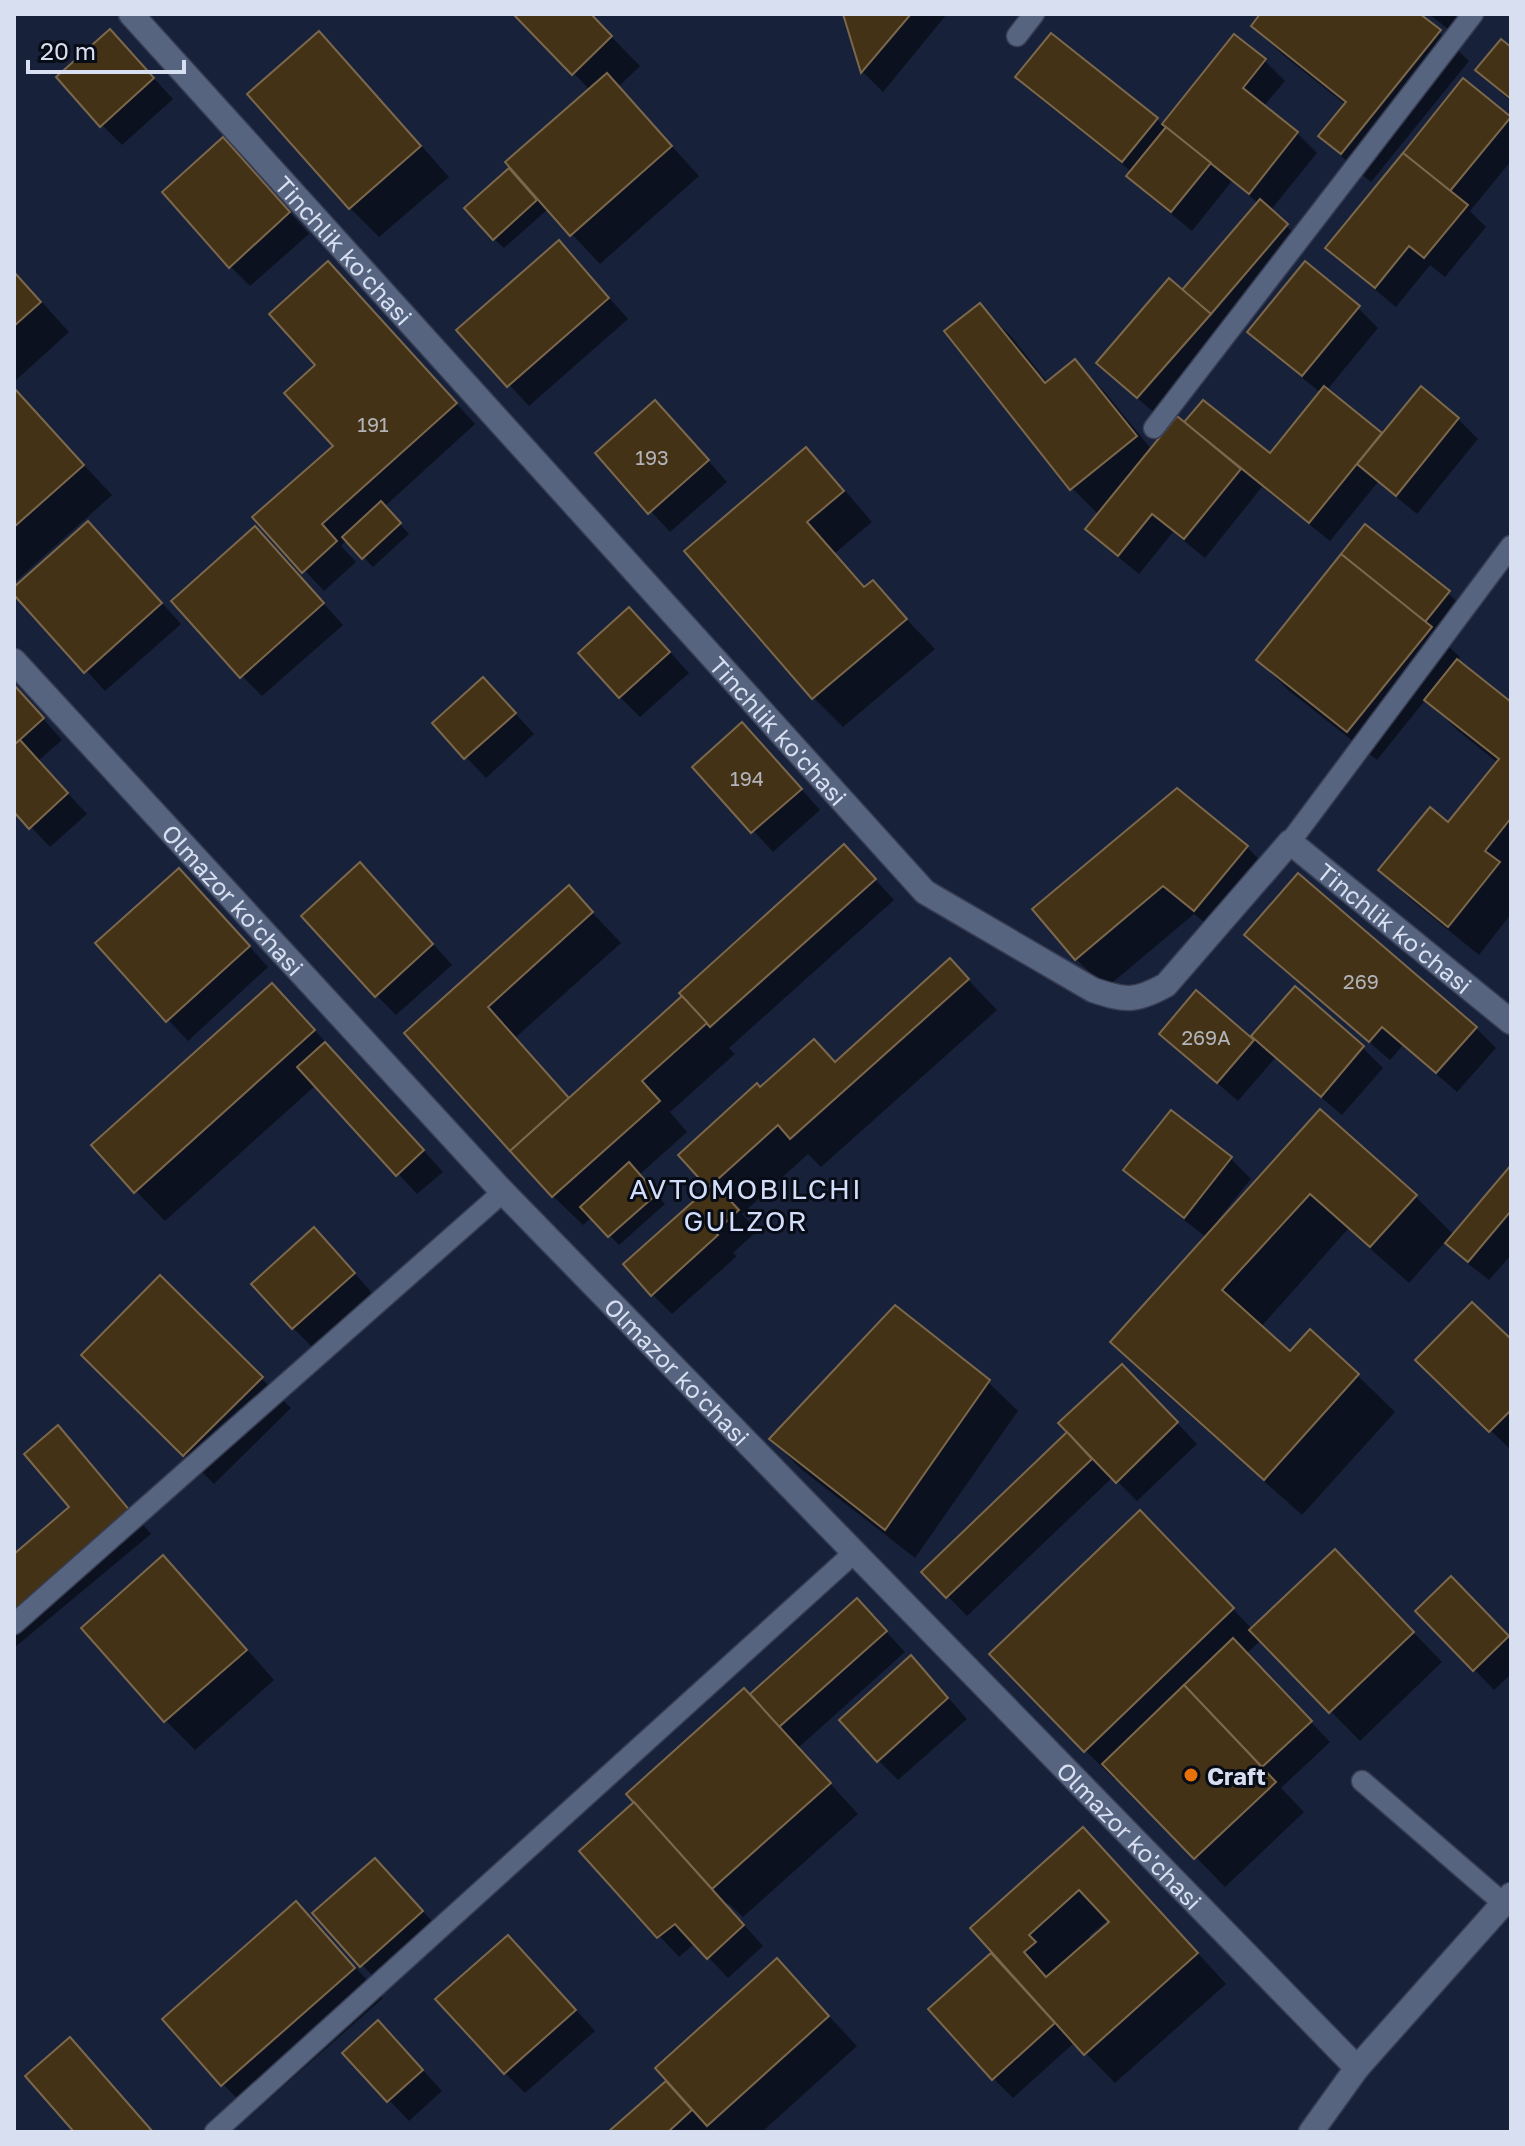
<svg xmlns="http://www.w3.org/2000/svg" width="1525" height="2146" font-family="'Golos Text',sans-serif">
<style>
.shadow{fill:#0007;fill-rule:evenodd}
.building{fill:#443217;stroke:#7b674b;stroke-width:2;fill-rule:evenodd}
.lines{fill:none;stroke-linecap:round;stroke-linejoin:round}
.lane-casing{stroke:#373d52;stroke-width:23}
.street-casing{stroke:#373d52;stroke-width:27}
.secondary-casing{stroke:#373d52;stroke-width:27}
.lane{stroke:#576480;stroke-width:20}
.street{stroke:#576480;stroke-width:24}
.secondary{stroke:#576480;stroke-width:24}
.food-dot{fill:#e8710a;stroke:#070c16;stroke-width:3}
.labels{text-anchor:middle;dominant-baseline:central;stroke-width:6;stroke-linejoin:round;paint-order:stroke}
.number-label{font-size:20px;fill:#b2b4ba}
.street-label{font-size:24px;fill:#d7dff0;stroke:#070c16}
.poi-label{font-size:24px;font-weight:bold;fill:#d7dff0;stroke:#070c16;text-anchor:start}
.quarter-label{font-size:28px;letter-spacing:2px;fill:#d3dffa;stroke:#070c16}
</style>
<rect width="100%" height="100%" fill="#17213a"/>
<!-- shadow -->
<g class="shadow">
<path d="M 516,14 L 589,14 L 640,66 L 618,87 L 699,176 L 600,264 L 548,209 L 504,248 L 494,239 L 519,180 L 590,90 Z"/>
<path d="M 845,14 L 947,14 L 883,92 L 863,72 Z"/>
<path d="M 1263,14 L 1417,14 L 1439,32 L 1469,61 L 1371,182 L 1350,165 L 1321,135 L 1346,105 L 1283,55 L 1253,26 Z"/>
<path d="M 1429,14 L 1486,14 L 1464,42 Z"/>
<path d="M 319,34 L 348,63 L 449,177 L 379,237 L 350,208 L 250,94 Z"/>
<path d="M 1235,37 L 1265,61 L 1285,81 L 1263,107 L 1297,133 L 1317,153 L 1270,211 L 1307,245 L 1159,417 L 1119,382 L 1182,293 L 1259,204 L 1232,181 L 1192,231 L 1149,196 L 1129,176 L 1132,172 L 1038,97 L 1018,77 L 1157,119 L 1163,126 Z"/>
<path d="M 1511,49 L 1511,102 L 1478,70 Z"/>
<path d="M 130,52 L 173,99 L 122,145 L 102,125 Z"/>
<path d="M 1464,81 L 1511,119 L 1511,161 L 1470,211 L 1486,227 L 1445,277 L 1430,265 L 1396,307 L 1348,267 L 1328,247 Z"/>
<path d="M 243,160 L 309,234 L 250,286 L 230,266 Z"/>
<path d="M 578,263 L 628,319 L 529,406 L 459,330 Z"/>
<path d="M 14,271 L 69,332 L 14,382 Z"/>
<path d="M 348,283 L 475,424 L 384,507 L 409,534 L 373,567 L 347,540 L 341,546 L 356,562 L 324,591 L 255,517 L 335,446 L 318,366 Z"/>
<path d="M 980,306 L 1010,335 L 1048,383 L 1075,362 L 1104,391 L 1152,450 L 1185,425 L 1270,456 L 1321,393 L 1270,352 L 1250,332 L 1358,308 L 1378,328 L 1327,390 L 1383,436 L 1458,419 L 1478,439 L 1417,514 L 1378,482 L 1330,541 L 1262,487 L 1205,558 L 1173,532 L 1139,574 L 1108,549 L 1088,529 L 1099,515 L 1072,488 Z"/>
<path d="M 14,390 L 112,495 L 16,581 L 14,579 Z"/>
<path d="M 675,422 L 727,482 L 670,532 L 598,453 Z"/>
<path d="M 805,449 L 835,479 L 872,522 L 835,553 L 866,588 L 872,583 L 935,649 L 843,727 L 814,698 L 687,551 Z"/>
<path d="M 108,544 L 181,624 L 105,691 L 14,592 L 14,590 Z"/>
<path d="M 274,549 L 343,625 L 262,696 L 242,676 Z"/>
<path d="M 1448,593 L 1468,613 L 1444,642 L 1460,657 L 1457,661 L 1511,704 L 1511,914 L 1479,955 L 1410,899 L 1381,870 L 1449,824 L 1498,763 L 1456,729 L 1426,699 L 1377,760 L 1288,690 L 1258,660 Z"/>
<path d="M 649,629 L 689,673 L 640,717 L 620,697 Z"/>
<path d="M 14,686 L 62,740 L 38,761 L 87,814 L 50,847 L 14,809 Z"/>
<path d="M 503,700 L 534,734 L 486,778 L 434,723 Z"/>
<path d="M 762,745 L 820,810 L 773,852 L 695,767 Z"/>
<path d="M 1177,790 L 1247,847 L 1276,877 L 1224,938 L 1194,914 L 1106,988 L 1076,959 Z"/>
<path d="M 864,867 L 894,900 L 729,1048 L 735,1054 L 670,1112 L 687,1132 L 639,1175 L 665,1204 L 619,1245 L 592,1217 L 583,1225 L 553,1196 L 407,1033 L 569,888 L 621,943 L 515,1038 L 570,1099 Z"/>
<path d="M 380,885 L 452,965 L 396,1015 L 376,995 Z"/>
<path d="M 198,890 L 268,967 L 188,1041 L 97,943 Z"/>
<path d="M 1247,935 L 1476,1028 L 1496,1048 L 1457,1092 L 1403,1045 L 1390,1060 L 1267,955 Z"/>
<path d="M 950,961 L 997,1010 L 821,1167 L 808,1154 L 742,1214 L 757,1231 L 733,1253 L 737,1256 L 672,1314 L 652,1294 L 711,1189 L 681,1155 L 760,1089 L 836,1064 Z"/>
<path d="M 272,985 L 301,1015 L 443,1172 L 417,1194 L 316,1085 L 165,1221 L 136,1191 Z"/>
<path d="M 1295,989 L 1363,1048 L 1383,1068 L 1342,1115 L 1275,1058 L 1238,1101 L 1182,1053 L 1162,1033 L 1251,1040 Z"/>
<path d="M 1172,1112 L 1231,1159 L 1251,1179 L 1217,1221 L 1219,1224 L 1320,1112 L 1415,1196 L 1454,1235 L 1511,1168 L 1511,1255 L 1489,1280 L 1467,1263 L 1446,1241 L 1409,1283 L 1348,1229 L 1261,1327 L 1290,1354 L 1357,1375 L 1395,1412 L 1302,1515 L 1150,1380 L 1113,1342 L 1207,1238 L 1146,1190 L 1126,1170 Z"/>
<path d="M 334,1250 L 373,1294 L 313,1348 L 293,1328 Z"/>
<path d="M 160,1277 L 291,1408 L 214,1484 L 83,1355 Z"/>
<path d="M 1511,1342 L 1511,1450 L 1438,1380 Z"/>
<path d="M 988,1382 L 1018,1411 L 915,1558 L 801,1469 L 771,1439 Z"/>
<path d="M 1142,1386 L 1197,1444 L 1137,1501 L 1113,1477 L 967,1616 L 924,1572 L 1070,1433 Z"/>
<path d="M 58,1428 L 78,1448 L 151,1534 L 14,1648 L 14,1556 L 72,1508 Z"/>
<path d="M 1169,1542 L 1253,1630 L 1364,1581 L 1442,1662 L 1360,1741 L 1261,1640 L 1246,1654 L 1330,1742 L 1281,1788 L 1304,1812 L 1225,1887 L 1118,1777 L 1115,1780 L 1086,1751 L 992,1654 Z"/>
<path d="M 163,1558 L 192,1587 L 274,1680 L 195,1750 L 166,1721 L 84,1628 Z"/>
<path d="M 1471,1598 L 1511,1640 L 1511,1674 L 1494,1690 L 1418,1611 Z"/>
<path d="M 857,1601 L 905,1652 L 798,1748 L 858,1814 L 743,1917 L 728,1903 L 726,1905 L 763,1946 L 728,1978 L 695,1943 L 679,1957 L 582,1852 Z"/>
<path d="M 931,1678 L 967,1719 L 898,1780 L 878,1760 Z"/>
<path d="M 1083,1830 L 1112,1859 L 1226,1984 L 1115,2083 L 1075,2042 L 1013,2098 L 993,2078 L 1005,1970 ZM 1109,1919 L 1111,1922 L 1092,1939 L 1089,1936 Z"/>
<path d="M 375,1860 L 442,1932 L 382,1985 L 362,1965 Z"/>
<path d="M 296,1904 L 325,1933 L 383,1998 L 252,2114 L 223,2084 Z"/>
<path d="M 528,1957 L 595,2031 L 525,2093 L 505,2073 Z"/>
<path d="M 777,1961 L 857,2046 L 762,2132 L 715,2132 L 713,2129 L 710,2132 L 611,2132 L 669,2081 Z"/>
<path d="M 398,2043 L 442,2091 L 409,2121 L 345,2053 Z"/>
</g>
<!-- building -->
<g class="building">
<path d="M 513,14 L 591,14 L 612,36 L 572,75 Z"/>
<path d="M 843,14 L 911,14 L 861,73 Z"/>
<path d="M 1260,14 L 1420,14 L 1441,30 L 1341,154 L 1318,136 L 1346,102 L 1251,26 Z"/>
<path d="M 110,29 L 154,78 L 100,127 L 56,77 Z"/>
<path d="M 319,31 L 421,146 L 349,209 L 247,94 Z"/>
<path d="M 1051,33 L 1158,118 L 1122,162 L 1015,77 Z"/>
<path d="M 1234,34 L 1266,59 L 1243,88 L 1298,132 L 1249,194 L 1162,124 Z"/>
<path d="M 1501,39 L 1511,47 L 1511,99 L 1475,70 Z"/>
<path d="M 607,73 L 672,146 L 570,236 L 505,162 Z"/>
<path d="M 1463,78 L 1511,117 L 1450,191 L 1403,153 Z"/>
<path d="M 1166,127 L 1211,163 L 1171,212 L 1126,176 Z"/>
<path d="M 223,137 L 290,212 L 229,268 L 162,192 Z"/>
<path d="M 1403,153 L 1468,205 L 1424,258 L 1409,246 L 1375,288 L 1325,248 Z"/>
<path d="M 509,168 L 537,200 L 493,240 L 464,208 Z"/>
<path d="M 1260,199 L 1288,224 L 1211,314 L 1182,290 Z"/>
<path d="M 559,240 L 609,298 L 507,387 L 456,330 Z"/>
<path d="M 328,261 L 457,403 L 322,524 L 337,541 L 302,573 L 252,517 L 333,446 L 284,393 L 315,365 L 269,314 Z"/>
<path d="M 1305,261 L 1360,306 L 1302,376 L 1247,332 Z"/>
<path d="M 14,272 L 41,302 L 14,326 Z"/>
<path d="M 1169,278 L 1211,314 L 1137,398 L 1096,363 Z"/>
<path d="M 980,303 L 1045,383 L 1075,359 L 1137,436 L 1070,490 L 944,331 Z"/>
<path d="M 1324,386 L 1382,433 L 1309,523 L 1184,422 L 1203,400 L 1270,453 Z"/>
<path d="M 1421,386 L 1459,418 L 1396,496 L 1357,464 Z"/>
<path d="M 14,388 L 84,465 L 14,527 Z"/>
<path d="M 655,400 L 709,460 L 648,514 L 595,453 Z"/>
<path d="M 1177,416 L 1241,469 L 1184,539 L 1152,514 L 1118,556 L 1085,529 Z"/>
<path d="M 806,447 L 844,491 L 807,522 L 864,587 L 873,580 L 907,619 L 812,699 L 684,551 Z"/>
<path d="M 381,501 L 401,523 L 362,559 L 342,537 Z"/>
<path d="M 88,521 L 162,603 L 84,673 L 14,595 L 14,587 Z"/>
<path d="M 1365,524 L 1450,591 L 1425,622 L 1341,554 Z"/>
<path d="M 255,526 L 324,603 L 240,678 L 171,601 Z"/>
<path d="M 1341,554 L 1432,627 L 1347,732 L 1256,660 Z"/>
<path d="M 629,607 L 670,652 L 619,698 L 578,653 Z"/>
<path d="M 1457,659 L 1511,702 L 1511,818 L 1485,851 L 1500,862 L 1448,927 L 1378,870 L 1430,807 L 1448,822 L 1499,759 L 1424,700 Z"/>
<path d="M 483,677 L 516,713 L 464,759 L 432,723 Z"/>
<path d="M 14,685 L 44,718 L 14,745 Z"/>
<path d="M 742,722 L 802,789 L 751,833 L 692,767 Z"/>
<path d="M 20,740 L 68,793 L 29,829 L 14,812 L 14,745 Z"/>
<path d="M 1177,788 L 1248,846 L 1194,911 L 1163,886 L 1075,960 L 1032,909 Z"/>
<path d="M 844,844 L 876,879 L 710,1027 L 679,993 Z"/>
<path d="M 360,862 L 433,944 L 375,997 L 301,916 Z"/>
<path d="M 179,868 L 250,946 L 166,1022 L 95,943 Z"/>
<path d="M 1298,873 L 1477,1027 L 1436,1073 L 1382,1027 L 1369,1042 L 1244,935 Z"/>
<path d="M 569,885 L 593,912 L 488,1007 L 569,1098 L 510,1151 L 404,1033 Z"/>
<path d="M 950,958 L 969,979 L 790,1139 L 778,1125 L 708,1188 L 678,1155 L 757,1083 L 760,1087 L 814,1039 L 835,1062 Z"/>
<path d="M 272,983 L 315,1030 L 134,1193 L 91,1145 Z"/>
<path d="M 1295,986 L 1364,1046 L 1321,1097 L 1251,1036 Z"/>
<path d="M 1196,990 L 1254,1040 L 1217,1083 L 1159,1034 Z"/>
<path d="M 682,996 L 707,1023 L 642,1081 L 660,1101 L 552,1197 L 510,1151 Z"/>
<path d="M 325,1042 L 424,1150 L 396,1176 L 297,1067 Z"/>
<path d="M 1320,1109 L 1417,1195 L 1370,1247 L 1310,1194 L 1222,1290 L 1290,1351 L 1310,1329 L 1359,1374 L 1264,1480 L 1110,1342 Z"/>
<path d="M 1171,1110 L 1232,1157 L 1184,1218 L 1123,1170 Z"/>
<path d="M 629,1162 L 657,1194 L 608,1237 L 580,1207 Z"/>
<path d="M 1511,1165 L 1511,1211 L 1468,1262 L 1445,1243 Z"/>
<path d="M 714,1183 L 739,1210 L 715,1232 L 718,1235 L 651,1296 L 623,1264 Z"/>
<path d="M 314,1227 L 355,1273 L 292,1329 L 251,1284 Z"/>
<path d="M 160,1275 L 263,1377 L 183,1456 L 81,1355 Z"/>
<path d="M 1472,1302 L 1511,1339 L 1511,1410 L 1489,1432 L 1415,1360 Z"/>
<path d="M 895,1305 L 990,1380 L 885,1530 L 769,1439 Z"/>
<path d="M 1122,1364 L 1178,1422 L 1116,1483 L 1058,1423 Z"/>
<path d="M 58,1425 L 132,1513 L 14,1611 L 14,1554 L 69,1507 L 24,1454 Z"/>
<path d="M 1067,1432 L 1092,1459 L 946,1598 L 921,1572 Z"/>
<path d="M 1140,1510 L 1234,1608 L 1084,1752 L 989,1654 Z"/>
<path d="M 1335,1549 L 1414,1632 L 1329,1713 L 1249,1630 Z"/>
<path d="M 163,1555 L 247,1650 L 164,1722 L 81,1628 Z"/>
<path d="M 1451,1576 L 1509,1636 L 1473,1671 L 1415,1611 Z"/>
<path d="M 857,1598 L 887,1631 L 779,1727 L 750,1694 Z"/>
<path d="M 1233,1638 L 1312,1721 L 1262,1767 L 1184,1685 Z"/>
<path d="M 911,1655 L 948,1698 L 877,1762 L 839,1720 Z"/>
<path d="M 1184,1685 L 1276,1782 L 1194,1859 L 1102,1764 Z"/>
<path d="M 744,1688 L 831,1783 L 712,1889 L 626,1794 Z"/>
<path d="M 634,1802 L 744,1925 L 707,1959 L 675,1924 L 657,1938 L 579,1851 Z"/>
<path d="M 1083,1827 L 1198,1953 L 1084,2055 L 970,1928 ZM 1079,1890 L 1109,1922 L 1046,1977 L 1024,1952 L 1036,1942 L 1029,1935 Z"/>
<path d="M 375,1858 L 423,1911 L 360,1967 L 312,1913 Z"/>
<path d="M 296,1901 L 355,1968 L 221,2086 L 162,2019 Z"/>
<path d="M 508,1935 L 576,2010 L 504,2074 L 435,1999 Z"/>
<path d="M 991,1953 L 1055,2023 L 992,2080 L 928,2009 Z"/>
<path d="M 777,1958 L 829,2016 L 707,2126 L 655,2068 Z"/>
<path d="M 378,2020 L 423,2070 L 387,2102 L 342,2053 Z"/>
<path d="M 70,2037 L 153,2132 L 74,2132 L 25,2076 Z"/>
<path d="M 666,2081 L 692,2110 L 668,2132 L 608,2132 Z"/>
</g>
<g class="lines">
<!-- lane casing -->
<g class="lane-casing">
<g id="lane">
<path d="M 1017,36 L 1034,14"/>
<path d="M 1154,428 L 1473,14"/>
<path d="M 1290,842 L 1511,546"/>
<path d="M 14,1624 L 503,1192"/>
<path d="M 1362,1781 L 1503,1903"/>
<path d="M 215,2132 L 855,1552"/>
</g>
</g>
<!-- street casing -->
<g class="street-casing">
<g id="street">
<path id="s1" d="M 131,14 L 925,892 L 1093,990 C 1126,1001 1135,1002 1166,985 L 1290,842 L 1511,1022"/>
<path id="s2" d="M 14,661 L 503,1192 L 1357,2068"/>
</g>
</g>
<!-- secondary casing -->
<g class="secondary-casing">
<path id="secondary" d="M 1311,2132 L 1357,2068 L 1511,1895"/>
</g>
<!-- lane -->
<use href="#lane" class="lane"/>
<!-- street -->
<use href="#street" class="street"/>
<!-- secondary -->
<use href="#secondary" class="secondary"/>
</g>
<!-- markers -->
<circle class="food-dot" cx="1191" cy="1775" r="8"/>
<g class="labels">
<!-- number labels -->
<g class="number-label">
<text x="373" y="424">191</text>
<text x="652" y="457">193</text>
<text x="747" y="778">194</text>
<text x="1361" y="981">269</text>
<text x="1206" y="1037">269A</text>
</g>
<!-- street labels -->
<g class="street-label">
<text stroke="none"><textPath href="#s1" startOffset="318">Tinchlik ko'chasi</textPath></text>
<text stroke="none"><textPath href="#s1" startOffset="966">Tinchlik ko'chasi</textPath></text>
<text stroke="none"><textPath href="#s2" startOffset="324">Olmazor ko'chasi</textPath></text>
<text stroke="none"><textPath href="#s1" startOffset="1780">Tinchlik ko'chasi</textPath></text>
<text stroke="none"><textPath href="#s2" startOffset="972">Olmazor ko'chasi</textPath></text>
<text stroke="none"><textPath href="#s2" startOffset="1620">Olmazor ko'chasi</textPath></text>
</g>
<!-- poi labels -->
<g class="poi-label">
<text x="1207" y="1775">Craft</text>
</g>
<!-- quarter labels -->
<g class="quarter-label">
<text x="746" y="1188">AVTOMOBILCHI<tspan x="746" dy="32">GULZOR</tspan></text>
</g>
</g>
<!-- border -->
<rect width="1525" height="2146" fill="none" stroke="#d7dff0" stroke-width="32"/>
<!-- scale -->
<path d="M28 60v12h156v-12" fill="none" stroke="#d7dff0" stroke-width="4"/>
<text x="40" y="60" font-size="24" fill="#d7dff0" stroke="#070c16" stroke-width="6" paint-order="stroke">20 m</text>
</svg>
